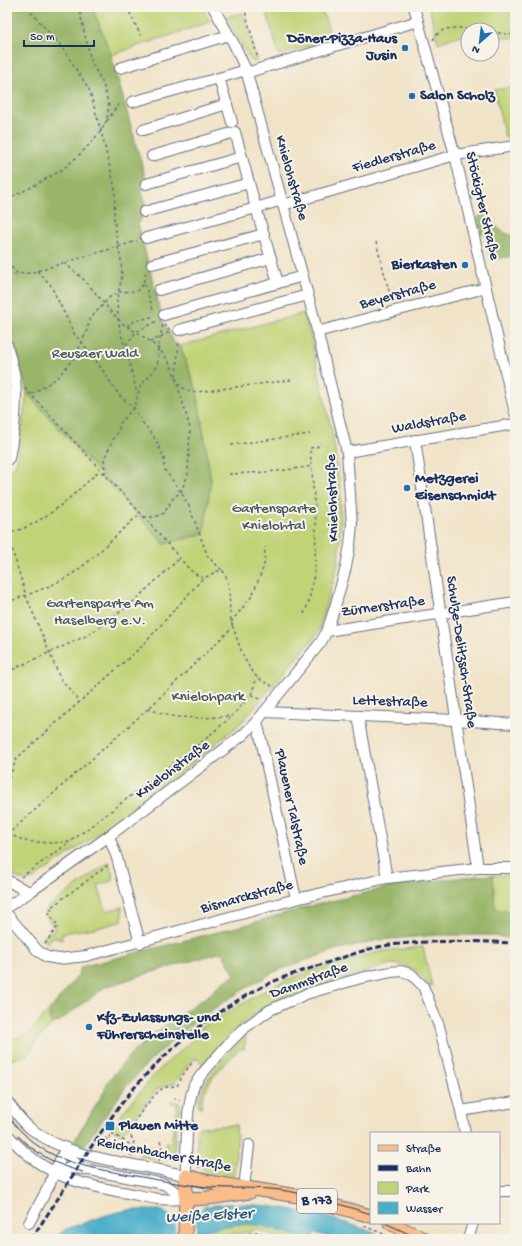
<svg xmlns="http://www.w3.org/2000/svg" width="522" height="1246" font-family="'Gochi Hand',sans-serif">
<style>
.green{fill:#c0d377;stroke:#6e816a}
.forest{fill:#98b568;stroke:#5a7263}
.water{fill:#4aaec9;stroke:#326e94}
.pier{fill:#f1e3c8}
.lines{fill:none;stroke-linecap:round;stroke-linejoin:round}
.minor-casing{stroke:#666e83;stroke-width:12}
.major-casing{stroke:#666e83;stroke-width:15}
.path{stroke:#666e83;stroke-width:1.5;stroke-dasharray:3 3;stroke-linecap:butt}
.minor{stroke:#fff;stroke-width:10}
.major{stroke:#f8bd89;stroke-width:13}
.tram{stroke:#1b2f5e;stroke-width:1}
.rail{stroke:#1b2f5e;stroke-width:3;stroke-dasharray:6 3;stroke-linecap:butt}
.poi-dot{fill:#1f6fb2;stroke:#f7f3e8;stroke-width:1.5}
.labels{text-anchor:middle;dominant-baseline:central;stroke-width:4;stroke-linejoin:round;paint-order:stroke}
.shield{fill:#f7f3e8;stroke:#5d6a87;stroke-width:1}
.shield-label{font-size:14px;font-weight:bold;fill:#1b2f5e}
.poi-label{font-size:15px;font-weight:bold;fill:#1b2f5e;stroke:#f7f3e8;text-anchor:start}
.street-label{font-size:15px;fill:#1b2f5e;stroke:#f7f3e8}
.park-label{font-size:15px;fill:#445864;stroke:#f7f3e8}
.water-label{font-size:16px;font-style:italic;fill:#29557e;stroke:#f7f3e8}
</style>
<rect width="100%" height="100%" fill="#f7f3e8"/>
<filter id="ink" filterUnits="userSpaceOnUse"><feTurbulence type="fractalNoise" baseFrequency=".025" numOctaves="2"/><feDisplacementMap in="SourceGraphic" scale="8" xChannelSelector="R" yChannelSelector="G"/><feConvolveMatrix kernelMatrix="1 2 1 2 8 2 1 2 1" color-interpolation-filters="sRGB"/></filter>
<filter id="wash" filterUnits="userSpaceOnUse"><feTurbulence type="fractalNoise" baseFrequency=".012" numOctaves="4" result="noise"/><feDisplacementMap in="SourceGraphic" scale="16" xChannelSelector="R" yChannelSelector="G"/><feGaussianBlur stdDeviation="0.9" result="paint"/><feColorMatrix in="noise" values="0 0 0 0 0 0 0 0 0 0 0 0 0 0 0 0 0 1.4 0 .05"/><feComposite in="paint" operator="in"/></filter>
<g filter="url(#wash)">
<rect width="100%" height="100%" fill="#f1e3c8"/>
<!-- green -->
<g class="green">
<path d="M 92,7 L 202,7 L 210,22 L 111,55 Z"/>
<path d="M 265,7 L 321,7 L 332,39 L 279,55 Z"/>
<path d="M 429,7 L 515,7 L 515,38 L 492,37 L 492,30 L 468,30 L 468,36 L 458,36 L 438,43 Z"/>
<path d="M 243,13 L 257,61 L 252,61 L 250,59 L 226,17 Z"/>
<path d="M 515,87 L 515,136 L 505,137 L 494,90 Z"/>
<path d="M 304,313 L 311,339 L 333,436 L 340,487 L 341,521 L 338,564 L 319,630 L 315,637 L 240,724 L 148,799 L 33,879 L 24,881 L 12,875 L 7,862 L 7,471 L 16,465 L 27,393 L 164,544 L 203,534 L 211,480 L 197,392 L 180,346 Z"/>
<path d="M 109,862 L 114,880 L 98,885 L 106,911 L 122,907 L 122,921 L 101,927 L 62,933 L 62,940 L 52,937 L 48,944 L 42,938 L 55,929 L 44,913 L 47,911 L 46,909 Z"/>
<path d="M 493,875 L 515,876 L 515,913 L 495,909 Z"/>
<path d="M 423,947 L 432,986 L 429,987 C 421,971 409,964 391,964 L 300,992 L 269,1005 L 245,1021 L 223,1041 L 203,1065 L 195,1056 L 174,1084 L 164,1086 L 156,1090 L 121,1135 L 112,1129 L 124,1111 L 158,1071 L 201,1032 L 199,1030 L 209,1023 L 275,985 L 305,973 L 350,959 L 383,951 Z"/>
<path d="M 48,1012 L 50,1014 L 49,1019 L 52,1024 L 37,1040 L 28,1054 L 7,1061 L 7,1041 L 28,1034 Z"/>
<path d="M 246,1036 L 244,1049 L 239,1049 C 223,1066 202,1084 201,1108 L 198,1105 C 199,1082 229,1052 246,1036 Z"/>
<path d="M 171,1100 L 179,1102 L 181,1107 L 176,1123 L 175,1151 L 174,1153 L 170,1156 L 167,1155 L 164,1152 L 166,1142 L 171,1143 L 177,1105 L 171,1103 Z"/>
<path d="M 236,1125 L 237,1143 L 234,1175 C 228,1175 222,1175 215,1175 C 193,1173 198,1146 197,1130 L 199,1127 Z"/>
<path d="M 141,1146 L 159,1149 L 158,1155 L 155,1158 L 140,1156 Z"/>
<path d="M 237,1224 L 260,1225 L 307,1239 L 285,1239 L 256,1229 L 254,1231 L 203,1239 L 197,1239 L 198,1231 Z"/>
</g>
<!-- forest -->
<g class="forest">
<path d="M 7,7 L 92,7 L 111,55 L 146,180 L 142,191 L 146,208 L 138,224 L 163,321 L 175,344 L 180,346 L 197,392 L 211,480 L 204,534 L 164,544 L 27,393 L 7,313 Z"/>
<path d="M 484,214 C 494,223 500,234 515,236 L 515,256 L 491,259 L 486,233 L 481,234 L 478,219 L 480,215 Z"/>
<path d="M 493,875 L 495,909 L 515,913 L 515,939 L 487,935 L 436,935 L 379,940 L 335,950 L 276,971 L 236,994 L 197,1020 L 173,1040 L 150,1061 L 125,1088 L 84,1146 L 74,1141 L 104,1092 L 107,1083 L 130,1055 L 170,1021 L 209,995 L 219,985 L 235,975 L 222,952 L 139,976 L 105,987 L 58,1022 L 52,1024 L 49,1019 L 50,1014 L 48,1012 L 78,976 L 81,967 L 249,924 L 299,909 L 390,887 L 464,877 Z"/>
</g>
<!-- water -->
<path class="water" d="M 226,1204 C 281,1203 338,1217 389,1239 L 335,1239 L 315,1233 L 313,1237 L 313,1239 L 307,1239 L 260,1225 L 237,1224 L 198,1231 L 175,1237 L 147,1239 L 52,1239 L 66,1229 L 110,1214 L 128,1210 L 171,1210 Z"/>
<!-- pier -->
<path class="pier" d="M 205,1205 L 199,1212 L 196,1218 L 196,1233 L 176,1239 L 175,1225 L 173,1220 L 170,1215 L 158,1208 Z"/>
</g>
<g filter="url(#ink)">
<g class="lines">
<!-- minor casing -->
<g class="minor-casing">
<g id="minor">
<path d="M 414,7 L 455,155 L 515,413"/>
<path d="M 120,68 L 229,35"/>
<path d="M 246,73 L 418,21"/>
<path d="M 132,102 L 219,78"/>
<path d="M 232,122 L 219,78 L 246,70"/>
<path d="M 143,130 L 227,104"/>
<path d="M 146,184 L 242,157"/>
<path d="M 283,205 L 455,155 L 515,146"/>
<path d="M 144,212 L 249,183"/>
<path d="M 146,238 L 256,208 L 235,132 L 152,156"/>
<path d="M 152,264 L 264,234"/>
<path d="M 278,283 L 256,208 L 282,200"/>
<path d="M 159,290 L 271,258"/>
<path d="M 164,315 L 303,276"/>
<path d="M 179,330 L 308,295"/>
<path d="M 317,332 L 395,311 L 486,288"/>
<path d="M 7,345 C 9,356 14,368 15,379 C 18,405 14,432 9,458 L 7,460"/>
<path d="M 415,440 L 478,868"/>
<path d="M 347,452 L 515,424"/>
<path d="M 327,631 L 515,602"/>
<path d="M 264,712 L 456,720 L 515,724"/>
<path d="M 358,716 L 387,878"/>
<path d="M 257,721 L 296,899"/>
<path d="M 109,836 L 117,858 L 140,943"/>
<path d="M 7,880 L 17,886 L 30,892"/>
<path d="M 7,907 L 30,892 L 109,836 L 243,735 L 257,721 L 321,642 L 327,631 L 335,607 L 346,567 L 350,545 L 352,524 L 347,452 L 312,310 L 246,70 L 234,44 L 213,7"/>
<path d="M 7,914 L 38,951 L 47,957 L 59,959 L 86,956 L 296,899 L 387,878 L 478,868 L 515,868"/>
<path d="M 7,1101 C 14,1111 21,1121 31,1129 C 76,1163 134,1161 186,1176"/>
<path d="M 461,1111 L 515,1102"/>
<path d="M 7,1134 C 41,1173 72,1183 122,1192 C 134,1194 146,1197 158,1199 C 167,1200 177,1199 186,1199"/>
<path d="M 66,1148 C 71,1159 73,1163 84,1169"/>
<path d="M 54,1172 L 70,1168 L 84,1169 L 164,1184 L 186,1199"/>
<path d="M 186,1176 L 186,1154 L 188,1114 L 191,1096 L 194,1085 L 202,1074 L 228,1044 L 243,1029 L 270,1010 L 306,994 L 361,978 L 391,972 L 401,971 L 411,974 L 423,986 L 439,1026 L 461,1111 L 465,1133"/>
<path d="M 244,1188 L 249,1145"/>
<path d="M 499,1191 L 515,1191"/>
<path d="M 29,1223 L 50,1184 L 54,1172 L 66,1148"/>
<path d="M 468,1239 L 473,1223"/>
</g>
</g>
<!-- major casing -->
<g class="major-casing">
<g id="major">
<path d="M 186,1199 L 208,1198 L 250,1192"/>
<path d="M 390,1223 L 424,1239"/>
<path d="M 185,1239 L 186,1176 L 214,1183 L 298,1196 L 371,1216"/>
</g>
</g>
<!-- path -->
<g class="path">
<path d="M 28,7 L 31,12 L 61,46 L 89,89 L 101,131 L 115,188 L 114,219 L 118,247 L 121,260 L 122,276 L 117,299 L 118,319 L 121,334 L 129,360 L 137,394"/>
<path d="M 127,7 L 141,36"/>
<path d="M 244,7 L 258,59"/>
<path d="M 227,10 L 239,7"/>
<path d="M 492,32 L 515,35"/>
<path d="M 433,40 C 442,24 459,28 475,30"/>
<path d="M 107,121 L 117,106 L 122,103"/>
<path d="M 7,199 L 30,188 L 63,169 L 77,157 L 88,146 L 101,131 L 106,122 L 109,106 L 103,84 L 91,61 L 80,13 L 80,7"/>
<path d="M 376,242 L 392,302"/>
<path d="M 7,263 L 18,274 L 30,273 L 137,241"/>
<path d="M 64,263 C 70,268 77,273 83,279 C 95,291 105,306 117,318 C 125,327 136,331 145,338 C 154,344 160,350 167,359 C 177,374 174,391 197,392 L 291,380"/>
<path d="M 37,271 L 50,284 L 75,335 L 91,353 L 119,395 L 134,408 L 143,423 L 154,437 L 164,457 L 164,469 L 181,492 L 189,506 L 208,557 L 223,571"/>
<path d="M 7,277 L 18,274"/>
<path d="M 144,284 C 149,295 150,302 154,312"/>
<path d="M 165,324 L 166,327 L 170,330"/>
<path d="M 127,326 L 135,321 L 155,316"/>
<path d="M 150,342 L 170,332"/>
<path d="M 126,345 L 136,332 L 157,321"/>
<path d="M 176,376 L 179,340"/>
<path d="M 25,388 L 144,517 L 190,570 L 197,575 L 204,578 L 217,571 L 223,571 C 234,588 226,609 233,627"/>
<path d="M 32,394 L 57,378 L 68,365 L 75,357 L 87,330 L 90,319 L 110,297 L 119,292 L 137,291 L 143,284 L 146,272"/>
<path d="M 231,445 L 310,434"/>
<path d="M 105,474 L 104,459 L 113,440 L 118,431 L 121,422 L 134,408 L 140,387 L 152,373 L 157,365 L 158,360 L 158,348 L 163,324"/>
<path d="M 229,474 C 257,473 284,471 312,466"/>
<path d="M 144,517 L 155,517 L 164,513 L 174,497 L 181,492 L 188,474 L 190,428 L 176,380"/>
<path d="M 7,532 L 26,596 L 60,678 L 80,702"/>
<path d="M 7,534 C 46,523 71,497 100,470"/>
<path d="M 7,602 C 28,595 50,587 69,576 C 95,559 116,534 140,514"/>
<path d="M 304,614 L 309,601 L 315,570 L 316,523 L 310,448 L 317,447 L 321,443"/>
<path d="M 231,622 L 252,596 L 264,566 L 265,547"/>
<path d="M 7,672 L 88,635 L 106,623 L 134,601 L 179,559"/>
<path d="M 251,695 L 262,700"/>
<path d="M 148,709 L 175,717 L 204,718 L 232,716 L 251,695 L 257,677"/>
<path d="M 7,783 L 17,758 L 142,646 L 203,578"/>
<path d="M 8,834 L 26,841 L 50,843 L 70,842 L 203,741 L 232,716"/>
<path d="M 7,835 L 148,709 L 233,627 C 239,644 244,663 256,676 C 260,680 267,683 272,686"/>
<path d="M 21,877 L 70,842"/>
<path d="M 45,944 L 58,926 L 49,913 L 52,911 L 50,908 L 108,865"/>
<path d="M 173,1098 L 180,1100"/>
<path d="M 105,1138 L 108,1140 L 111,1133 L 133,1146"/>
<path d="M 104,1149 L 103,1147 L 108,1140"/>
<path d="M 131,1156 L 134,1141 L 129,1134 C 130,1125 154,1093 162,1089 C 166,1086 172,1087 177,1086 L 183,1075 L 195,1059"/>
<path d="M 165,1160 L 173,1159 L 176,1154"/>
<path d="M 196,1160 L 199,1168"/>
<path d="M 159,1161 L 162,1146 L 160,1141"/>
<path d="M 364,1226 L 396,1239"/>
<path d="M 219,1239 L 257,1232 L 280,1239"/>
</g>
<!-- minor -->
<use href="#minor" class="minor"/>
<!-- major -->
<use href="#major" class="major"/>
<!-- tram -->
<g class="tram">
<path d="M 7,1113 C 12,1121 17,1128 24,1134 C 53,1164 97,1169 136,1176 C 159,1180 183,1185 207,1187 C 232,1189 256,1187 280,1190 C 311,1194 341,1205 371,1214"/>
<path d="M 18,1136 C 36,1154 58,1166 83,1172"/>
<path d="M 385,1223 L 420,1239"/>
</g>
<!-- rail -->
<path class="rail" d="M 31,1239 C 48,1214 65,1188 81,1162 C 100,1134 119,1104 142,1079 C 178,1039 227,1002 277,980 C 291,974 307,970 323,964 C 345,957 367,948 390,945 C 432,940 473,941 515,943"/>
</g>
</g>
<!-- markers -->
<g class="poi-dot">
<circle cx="405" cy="48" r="4"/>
<circle cx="412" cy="96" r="4"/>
<circle cx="465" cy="265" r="4"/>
<circle cx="407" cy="488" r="4"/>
<circle cx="89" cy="1027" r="4"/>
<rect x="105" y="1121" width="10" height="10" rx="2"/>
</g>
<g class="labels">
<!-- shield labels -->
<rect class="shield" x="297" y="1189" width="40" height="24" rx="3"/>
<g class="shield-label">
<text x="317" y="1201">B 173</text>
</g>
<!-- poi labels -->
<g class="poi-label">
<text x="397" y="39" text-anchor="end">Döner-Pizza-Haus<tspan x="397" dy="17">Jusin</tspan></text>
<text x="420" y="96">Salon Scholz</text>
<text x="457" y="265" text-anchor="end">Bierkasten</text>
<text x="415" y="479">Metzgerei<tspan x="415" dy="17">Eisenschmidt</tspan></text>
<text x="97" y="1018">Kfz-Zulassungs- und<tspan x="97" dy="17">Führerscheinstelle</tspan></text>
<text x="119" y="1126">Plauen Mitte</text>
</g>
<!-- street labels -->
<g class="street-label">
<text transform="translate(394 157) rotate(-16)">Fiedlerstraße</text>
<text transform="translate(291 178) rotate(74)">Knielohstraße</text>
<text transform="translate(482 206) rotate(77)">Stöckigter Straße</text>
<text transform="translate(398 295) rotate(-15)">Beyerstraße</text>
<text transform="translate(429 423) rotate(-10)">Waldstraße</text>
<text transform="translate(333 498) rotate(-92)">Knielohstraße</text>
<text transform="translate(383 607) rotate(-8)">Zürnerstraße</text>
<text transform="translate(461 652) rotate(82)">Schulze-Delitzsch-Straße</text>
<text transform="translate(390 702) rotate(2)">Lettestraße</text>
<text transform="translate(173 770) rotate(-37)">Knielohstraße</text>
<text transform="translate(291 807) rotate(78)">Plauener Talstraße</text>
<text transform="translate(247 897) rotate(-15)">Bismarckstraße</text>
<text transform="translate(309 981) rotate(-20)">Dammstraße</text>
<text transform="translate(164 1155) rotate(11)">Reichenbacher Straße</text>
</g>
<!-- park labels -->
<g class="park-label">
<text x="95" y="354">Reusaer Wald</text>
<text x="274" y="509">Gartensparte<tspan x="274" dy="17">Knielohtal</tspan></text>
<text x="100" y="604">Gartensparte Am<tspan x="100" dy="17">Haselberg e.V.</tspan></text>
<text x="208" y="697">Knielohpark</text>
</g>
<!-- water labels -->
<g class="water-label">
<text transform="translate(209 1217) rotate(-3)">Weiße Elster</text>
</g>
</g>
<!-- margin -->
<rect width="522" height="1246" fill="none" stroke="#f7f3e8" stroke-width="24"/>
<!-- legend -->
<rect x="370" y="1132" width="130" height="92" fill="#f7f3e8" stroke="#9fa5b1"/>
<rect x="378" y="1145" width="20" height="6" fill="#f8bd89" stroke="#9fa5b1"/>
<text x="406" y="1152" font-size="12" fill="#1b2f5e">Straße</text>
<rect x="378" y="1165" width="20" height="6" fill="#1b2f5e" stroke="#9fa5b1"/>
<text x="406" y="1172" font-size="12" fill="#1b2f5e">Bahn</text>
<rect x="378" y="1182" width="20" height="12" fill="#c0d377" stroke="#9fa5b1"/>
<text x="406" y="1192" font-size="12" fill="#1b2f5e">Park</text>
<rect x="378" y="1202" width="20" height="12" fill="#4aaec9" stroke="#9fa5b1"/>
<text x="406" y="1212" font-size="12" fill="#1b2f5e">Wasser</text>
<!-- north arrow -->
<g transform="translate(480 42) rotate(208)"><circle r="19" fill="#f7f3e8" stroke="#9fa5b1"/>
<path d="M0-3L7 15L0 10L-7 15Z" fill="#1f6fb2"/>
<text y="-6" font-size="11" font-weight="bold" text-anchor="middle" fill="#1b2f5e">N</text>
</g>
<!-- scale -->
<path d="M24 40v6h70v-6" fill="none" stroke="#1b2f5e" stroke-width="2"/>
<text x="30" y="40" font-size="12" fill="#1b2f5e" stroke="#f7f3e8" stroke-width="3" paint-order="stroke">50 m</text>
</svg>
